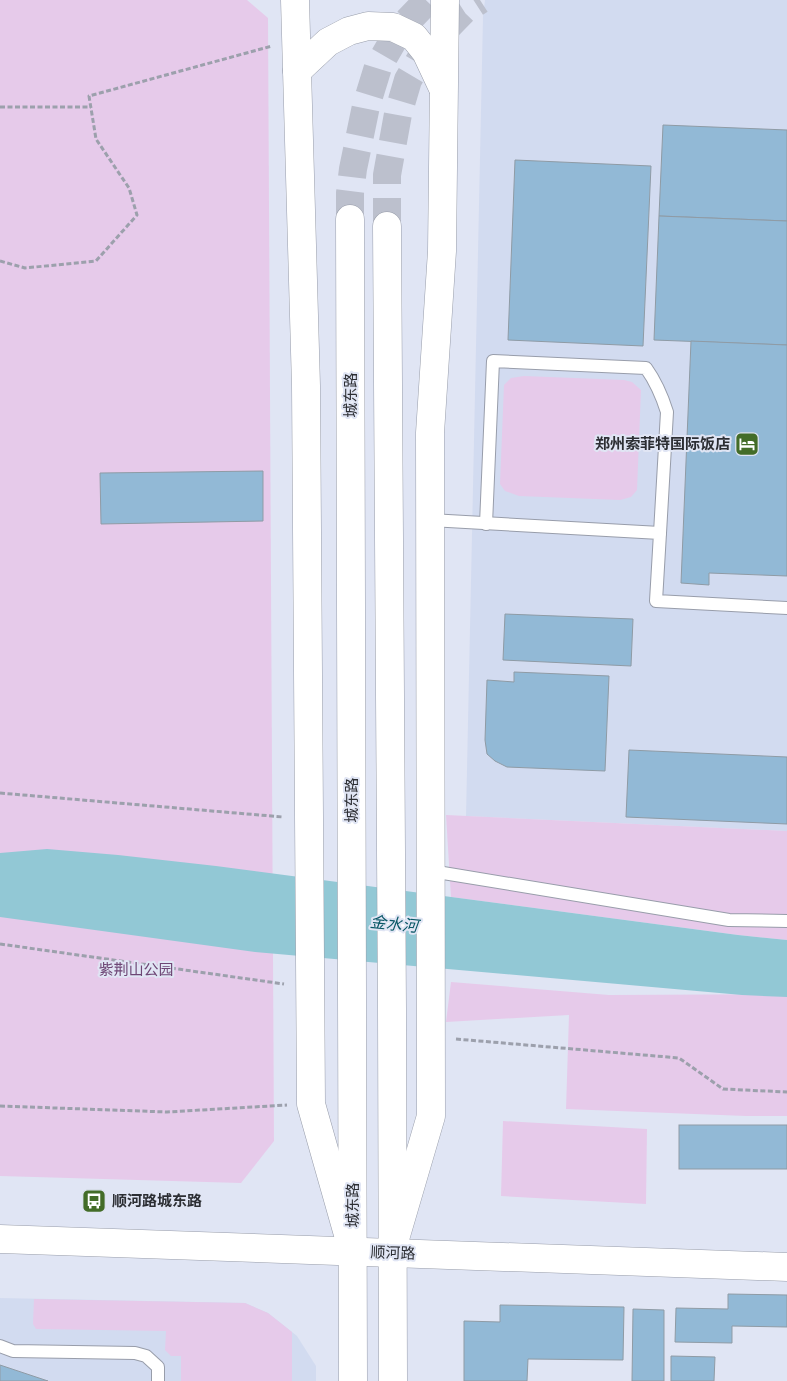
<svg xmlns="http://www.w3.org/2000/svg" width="787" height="1381" font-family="Rubik,'Noto Sans SC',sans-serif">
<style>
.built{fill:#d2dbf0}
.green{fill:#e6caea}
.water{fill:#92c8d5}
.building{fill:#92b9d6;stroke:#8f9ba5}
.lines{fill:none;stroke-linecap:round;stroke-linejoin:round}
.secondary-tunnel{stroke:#bcc0cd;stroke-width:28;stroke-dasharray:28 14;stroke-linecap:butt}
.lane-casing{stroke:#989daa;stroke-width:14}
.secondary-casing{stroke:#989daa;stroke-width:29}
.path{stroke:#9ca0ac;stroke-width:3;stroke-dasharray:5 2.5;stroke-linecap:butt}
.lane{stroke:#fff;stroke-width:12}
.secondary{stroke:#fff;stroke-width:28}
.labels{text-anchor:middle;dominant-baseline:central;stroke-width:4;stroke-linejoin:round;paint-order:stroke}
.street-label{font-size:15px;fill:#2c2e33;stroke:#e0e5f4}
.poi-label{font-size:15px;font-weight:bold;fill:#2c2e33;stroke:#e0e5f4;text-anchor:end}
.park-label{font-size:15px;fill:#6e4675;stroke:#e0e5f4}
.water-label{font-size:16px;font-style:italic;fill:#095766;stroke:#e0e5f4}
</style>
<rect width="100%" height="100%" fill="#e0e5f4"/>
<!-- built -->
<g class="built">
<path d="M 485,0 L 787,0 L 787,831 L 466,816 L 483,16 Z"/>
<path d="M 0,1298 L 245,1303 L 268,1313 L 297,1336 L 316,1366 L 316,1381 L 0,1381 Z"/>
</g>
<!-- green -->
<g class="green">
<path d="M 0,0 L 247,0 L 268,18 L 274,1141 L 241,1183 L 0,1176 Z"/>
<path d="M 524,376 L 624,380 L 632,382 L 641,390 L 637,490 L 631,497 L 620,500 L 519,496 L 505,491 L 500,484 L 504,385 L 511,378 Z"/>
<path d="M 446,815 L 787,831 L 787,940 L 738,935 L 451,897 Z"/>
<path d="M 451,982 L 609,995 L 787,994 L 787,1116 L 746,1116 L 566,1109 L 569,1015 L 446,1022 Z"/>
<path d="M 503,1121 L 647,1129 L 646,1204 L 501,1196 Z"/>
<path d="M 34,1299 L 245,1303 L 268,1313 L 292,1332 L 292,1381 L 181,1381 L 181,1356 L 171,1356 L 165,1350 L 166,1331 L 36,1329 L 33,1324 Z"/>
</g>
<!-- water -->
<path class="water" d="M 47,849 L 118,855 L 216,866 L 738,935 L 787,940 L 787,997 L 742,995 L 255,952 L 0,917 L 0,853 Z"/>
<!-- building -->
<g class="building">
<path d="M 663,125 L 787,130 L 787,221 L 659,216 Z"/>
<path d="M 515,160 L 651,166 L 643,346 L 508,340 Z"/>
<path d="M 659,216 L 787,221 L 787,345 L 654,340 Z"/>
<path d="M 691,341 L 787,345 L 787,576 L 709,573 L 709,585 L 681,583 Z"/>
<path d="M 263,471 L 263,521 L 101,524 L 100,473 Z"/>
<path d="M 505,614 L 633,619 L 631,666 L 503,660 Z"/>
<path d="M 514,672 L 609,676 L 605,771 L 507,767 L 495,761 L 487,754 L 485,740 L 487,680 L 514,682 Z"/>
<path d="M 629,750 L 787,757 L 787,824 L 626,817 Z"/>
<rect x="679" y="1125" width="108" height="44"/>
<path d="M 728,1294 L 787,1295 L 787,1327 L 732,1326 L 732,1343 L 675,1342 L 676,1308 L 728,1309 Z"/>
<path d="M 500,1305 L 624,1307 L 623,1360 L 528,1359 L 527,1381 L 464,1381 L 464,1321 L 500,1322 Z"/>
<path d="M 633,1309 L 664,1310 L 664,1381 L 632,1381 Z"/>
<path d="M 671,1356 L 715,1357 L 714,1381 L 671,1381 Z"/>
<path d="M 0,1365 L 48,1381 L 0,1381 Z"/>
</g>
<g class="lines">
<!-- secondary-tunnel -->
<g class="secondary-tunnel">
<path d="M 350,219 L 350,193 L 353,169 L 366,106 L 378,67 L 400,29 L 428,0"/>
<path d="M 387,226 L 387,175 L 398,114 L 408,80 L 427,48 L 463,11 L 480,0"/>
</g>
<!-- lane casing -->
<g class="lane-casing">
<g id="lane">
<path d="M 430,520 L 660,533 L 656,601 L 787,608"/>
<path d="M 486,524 L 493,361 L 646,368 C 656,382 662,396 667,412 L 660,533"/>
<path d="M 431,871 L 729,920 L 787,921"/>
<path d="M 0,1346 L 13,1351 L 135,1353 L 146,1356 L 158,1367 L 158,1381"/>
</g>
</g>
<!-- secondary casing -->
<g class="secondary-casing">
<g id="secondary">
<path d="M 295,0 L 306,386 L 311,1104 L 353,1252"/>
<path d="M 297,71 L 328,42 L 349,31 L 368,26 L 393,27 L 414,37 L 426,52 L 442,86"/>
<path d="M 350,219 L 353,1381"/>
<path d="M 387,226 L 392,1008 L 393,1381"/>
<path d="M 0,1239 L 787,1267"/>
<path d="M 392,1249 L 431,1116 L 430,433 L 442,251 L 445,0"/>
</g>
</g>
<!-- path -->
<g class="path">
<path d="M 0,107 L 91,107"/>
<path d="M 0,261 L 25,268 L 96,261 L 137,215 L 129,188 L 96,139 L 89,96 L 272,46"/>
<path d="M 0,793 L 283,817"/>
<path d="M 0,944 L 284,984"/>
<path d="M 456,1039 L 679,1058 L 723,1089 L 787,1092"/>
<path d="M 0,1106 L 167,1112 L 287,1105"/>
</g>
<!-- lane -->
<use href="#lane" class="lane"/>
<!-- secondary -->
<use href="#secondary" class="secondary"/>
</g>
<!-- icons -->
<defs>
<g id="hotel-square" transform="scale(1.25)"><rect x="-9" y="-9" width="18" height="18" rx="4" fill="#436c28" stroke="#e0e5f4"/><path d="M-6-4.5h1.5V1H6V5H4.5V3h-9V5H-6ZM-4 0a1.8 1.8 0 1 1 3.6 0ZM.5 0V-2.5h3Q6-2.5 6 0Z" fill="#fff"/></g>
<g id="bus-square" transform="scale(1.25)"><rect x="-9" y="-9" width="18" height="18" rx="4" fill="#436c28" stroke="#e0e5f4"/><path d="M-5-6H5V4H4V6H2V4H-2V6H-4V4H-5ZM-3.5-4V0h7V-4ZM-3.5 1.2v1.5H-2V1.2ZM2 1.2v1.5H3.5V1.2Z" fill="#fff"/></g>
</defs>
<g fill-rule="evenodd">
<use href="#hotel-square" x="747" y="444"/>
<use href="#bus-square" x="94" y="1201"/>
</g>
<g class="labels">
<!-- street labels -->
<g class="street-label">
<text transform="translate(351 395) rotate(-90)">城东路</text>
<text transform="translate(352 800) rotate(-90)">城东路</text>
<text transform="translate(353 1205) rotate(-90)">城东路</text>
<text transform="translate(393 1253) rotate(2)">顺河路</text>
</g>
<!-- poi labels -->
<g class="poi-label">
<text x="730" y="444">郑州索菲特国际饭店</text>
<text x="112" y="1201" text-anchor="start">顺河路城东路</text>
</g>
<!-- park labels -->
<g class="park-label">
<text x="136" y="970">紫荆山公园</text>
</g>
<!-- water labels -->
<g class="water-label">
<text transform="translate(394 924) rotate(6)">金水河</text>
</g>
</g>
</svg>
